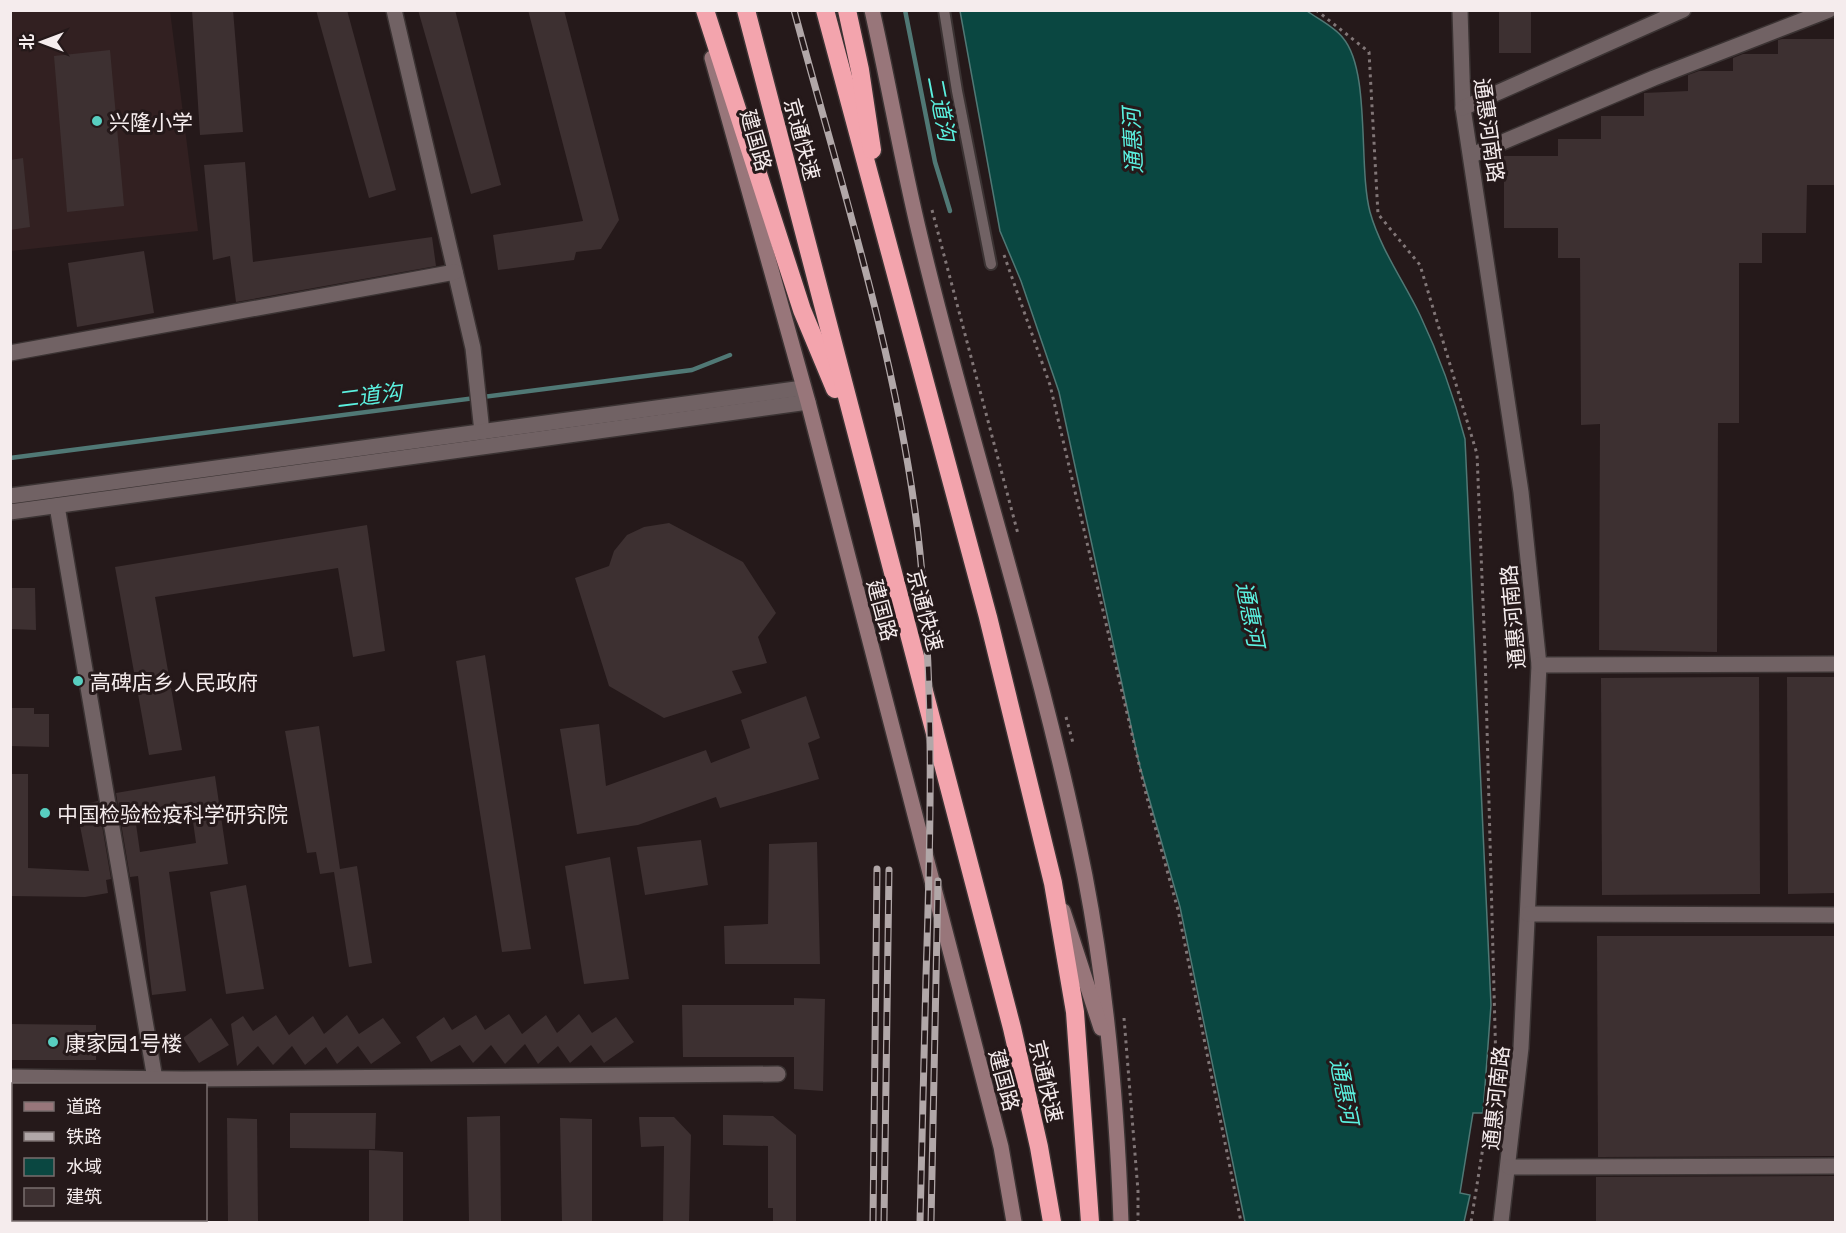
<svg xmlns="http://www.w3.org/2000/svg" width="1846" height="1233" font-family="Lato,'Noto Sans SC',sans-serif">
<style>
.built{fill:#322021}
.green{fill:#5f2831}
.water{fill:#0a4741;stroke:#507875;stroke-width:1.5}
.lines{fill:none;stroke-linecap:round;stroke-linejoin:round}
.stream{stroke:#507875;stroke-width:4.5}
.building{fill:#3d3031;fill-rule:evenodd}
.service-casing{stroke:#3b3333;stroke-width:14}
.minor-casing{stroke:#3b3333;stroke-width:18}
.tertiary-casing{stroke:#3b3333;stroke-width:18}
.secondary-casing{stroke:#3b3333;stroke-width:18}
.motorway-casing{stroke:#3b3333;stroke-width:21}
.path{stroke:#817677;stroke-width:3;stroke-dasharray:3 4.5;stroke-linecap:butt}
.service{stroke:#716264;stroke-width:10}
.minor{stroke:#716264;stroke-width:15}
.tertiary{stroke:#716264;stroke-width:15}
.secondary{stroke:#98767a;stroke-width:15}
.motorway{stroke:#f3a4ad;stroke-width:18}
.rail-casing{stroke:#b1a7a8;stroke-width:7}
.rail{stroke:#25191a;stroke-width:4.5;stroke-dasharray:14;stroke-linecap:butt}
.poi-dot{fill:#58cec0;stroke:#25191a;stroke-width:2}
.labels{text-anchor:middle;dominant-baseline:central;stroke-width:6;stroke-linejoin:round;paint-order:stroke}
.poi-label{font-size:21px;fill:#f5eced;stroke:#25191a;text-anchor:start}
.street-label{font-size:21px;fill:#f5eced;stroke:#25191a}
.water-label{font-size:22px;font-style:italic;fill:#5bf1e0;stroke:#25191a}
</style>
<rect width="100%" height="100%" fill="#25191a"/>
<!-- built -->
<g class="built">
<path d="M 10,11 L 170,11 L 198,231 L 11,251 Z"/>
<path d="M 10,1094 L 14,1095 L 14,1220 L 163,1220 L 163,1222 L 11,1222 Z"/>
</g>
<!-- green -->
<path class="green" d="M 10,1112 L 14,1112 L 13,1218 L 10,1218 Z"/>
<!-- water -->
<path class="water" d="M 960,11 L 1307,11 C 1318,19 1335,27 1343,38 C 1371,71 1358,167 1370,212 C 1380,248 1404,282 1420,315 C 1439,355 1454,397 1465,439 L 1491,1005 L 1483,1113 L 1473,1113 L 1460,1193 L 1470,1195 L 1464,1222 L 1245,1222 L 1180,907 L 1139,763 L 1059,392 L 1021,281 L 1000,231 Z"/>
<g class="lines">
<!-- stream -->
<g class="stream">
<path d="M 905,10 L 935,162 L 950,211"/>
<path d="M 10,458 L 692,370 L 730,355"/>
</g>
</g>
<!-- building -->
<g class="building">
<path d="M 192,10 L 233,10 L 243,132 L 200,135 Z"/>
<path d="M 316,10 L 347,10 L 396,190 L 369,198 Z"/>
<path d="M 418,10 L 455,10 L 501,185 L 471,194 Z"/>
<path d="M 528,10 L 564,10 L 619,220 L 601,249 L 576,252 L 574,260 L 498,270 L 493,235 L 583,221 Z"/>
<rect x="1499" y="10" width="32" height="43"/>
<path d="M 1782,39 L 1836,39 L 1836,185 L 1807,185 L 1806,233 L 1762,233 L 1762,263 L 1739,263 L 1739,423 L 1718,423 L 1717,652 L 1599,650 L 1600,424 L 1581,425 L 1580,258 L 1558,258 L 1558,228 L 1504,228 L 1504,156 L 1558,156 L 1558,139 L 1601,139 L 1601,116 L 1644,116 L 1644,93 L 1688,91 L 1688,75 L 1699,71 L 1733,71 L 1733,58 L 1743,54 L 1778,54 L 1778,40 Z"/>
<path d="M 110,50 L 124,206 L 67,212 L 54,56 Z"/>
<path d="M 23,158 L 30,227 L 10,230 L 10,160 Z"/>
<path d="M 245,162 L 253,262 L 432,237 L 436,266 L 236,302 L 230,256 L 213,260 L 204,165 Z"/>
<path d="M 144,251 L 154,313 L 77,327 L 68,263 Z"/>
<path d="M 669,523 L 743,562 L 776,613 L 758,637 L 767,663 L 732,671 L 742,693 L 664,718 L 609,686 L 575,578 L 609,566 L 614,551 L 627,535 L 644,527 Z"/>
<path d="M 367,525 L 385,651 L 353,657 L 338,568 L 155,597 L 182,750 L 149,755 L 115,567 Z"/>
<path d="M 10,588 L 35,588 L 36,630 L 10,629 Z"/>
<path d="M 485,655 L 531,949 L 502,952 L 456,661 Z"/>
<path d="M 1730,677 L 1759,677 L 1760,894 L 1602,895 L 1601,678 Z"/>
<path d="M 1787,677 L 1836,677 L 1836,893 L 1788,894 Z"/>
<path d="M 806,696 L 820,738 L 808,743 L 819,779 L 720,808 L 716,797 L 638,825 L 577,834 L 560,729 L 599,724 L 606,786 L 706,750 L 711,763 L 750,748 L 741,720 Z"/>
<path d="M 10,708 L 34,708 L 34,714 L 49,714 L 49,747 L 10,746 Z"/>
<path d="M 319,726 L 340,869 L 357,866 L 372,963 L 349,967 L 334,872 L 320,874 L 316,852 L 307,853 L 285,731 Z"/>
<path d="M 10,774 L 28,774 L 28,868 L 89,871 L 76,806 L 98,801 L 111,879 L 106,880 L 108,893 L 85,897 L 10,896 Z"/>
<path d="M 215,776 L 228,864 L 169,872 L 186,991 L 152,995 L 138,876 L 130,877 L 116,793 ZM 191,807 L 196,843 L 140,852 L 135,817 Z"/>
<path d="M 701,840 L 708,885 L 645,895 L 637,847 Z"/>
<path d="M 817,842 L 820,964 L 725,964 L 724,926 L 768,924 L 769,844 Z"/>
<path d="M 610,857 L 629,979 L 584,984 L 565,866 Z"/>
<path d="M 246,885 L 264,989 L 226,994 L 210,892 Z"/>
<path d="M 1597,936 L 1836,936 L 1836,1156 L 1598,1157 Z"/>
<path d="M 794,998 L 825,999 L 823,1091 L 794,1089 L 794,1057 L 683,1057 L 682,1005 L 794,1005 Z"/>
<path d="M 509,1014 L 522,1034 L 546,1015 L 557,1033 L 579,1014 L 592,1033 L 616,1017 L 634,1042 L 604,1063 L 591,1045 L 570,1063 L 558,1046 L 538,1064 L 525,1044 L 505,1064 L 491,1045 L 473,1063 L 460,1045 L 431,1062 L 416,1037 L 444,1017 L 452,1030 L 476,1015 L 485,1030 Z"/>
<path d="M 276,1015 L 289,1035 L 313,1016 L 324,1034 L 347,1015 L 359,1034 L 383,1018 L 401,1043 L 371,1064 L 358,1046 L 337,1064 L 326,1047 L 305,1065 L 292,1046 L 273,1065 L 258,1046 L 237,1066 L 231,1024 L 243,1016 L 253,1031 Z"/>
<path d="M 211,1018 L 229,1045 L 199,1063 L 183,1038 Z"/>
<path d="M 10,1024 L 96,1025 L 96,1060 L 10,1060 Z"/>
<path d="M 290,1113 L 376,1113 L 375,1149 L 290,1148 Z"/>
<path d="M 723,1115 L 773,1116 L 796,1135 L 796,1222 L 773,1222 L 773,1208 L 768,1208 L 768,1146 L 723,1145 Z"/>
<path d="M 500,1116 L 501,1222 L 469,1222 L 467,1117 Z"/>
<path d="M 639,1117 L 674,1117 L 691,1135 L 689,1222 L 663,1222 L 664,1146 L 641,1147 Z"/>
<path d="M 227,1118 L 257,1119 L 258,1222 L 228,1222 Z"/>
<path d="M 560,1118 L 592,1119 L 592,1222 L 562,1222 Z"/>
<path d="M 369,1150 L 403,1152 L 403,1222 L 369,1222 Z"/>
<path d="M 1836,1176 L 1836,1222 L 1596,1222 L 1596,1177 Z"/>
</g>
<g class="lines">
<!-- service casing -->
<g class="service-casing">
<path id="service" d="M 944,10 L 957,91 L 991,264"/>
</g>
<!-- minor casing -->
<g class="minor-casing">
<g id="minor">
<path d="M 394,10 L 473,348 L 482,432"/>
<path d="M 1460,10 L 1463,108 L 1521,492 L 1539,665 L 1521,1048 L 1501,1222"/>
<path d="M 1463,108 L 1683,10"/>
<path d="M 1472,155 L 1654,78 L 1829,10"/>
<path d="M 10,353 L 455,272"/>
<path d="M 57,506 L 155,1079"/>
<path d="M 1539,665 L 1836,664"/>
<path d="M 1528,914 L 1836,915"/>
<path d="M 10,1077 L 183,1079 L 778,1074"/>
<path d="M 1509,1167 L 1836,1166"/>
<path d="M 186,1220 L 186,1222"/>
</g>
</g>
<!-- tertiary casing -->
<g class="tertiary-casing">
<g id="tertiary">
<path d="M 10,496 L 803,388"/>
<path d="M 10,512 L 808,402"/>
</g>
</g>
<!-- secondary casing -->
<g class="secondary-casing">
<g id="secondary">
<path d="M 872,10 C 889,85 902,162 920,236 C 971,450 1042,660 1085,876 C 1107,990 1117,1107 1121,1222"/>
<path d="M 712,58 L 808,402 L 1001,1147 L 1014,1222"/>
<path d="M 1063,911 L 1101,1028"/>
</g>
</g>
<!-- motorway casing -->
<g class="motorway-casing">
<g id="motorway">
<path d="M 705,10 L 802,310 L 835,389"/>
<path d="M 746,10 L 1012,1028 L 1039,1147 L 1052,1222"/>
<path d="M 825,10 L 988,617 L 1053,883 L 1075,1012 L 1090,1222"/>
<path d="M 847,10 L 860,70 L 872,150"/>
</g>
</g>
<!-- path -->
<g class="path">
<path d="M 1316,10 L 1369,52 L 1378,214 L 1420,265 L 1477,454 L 1485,652 L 1496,1066 L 1471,1222"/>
<path d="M 932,210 L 1018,534"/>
<path d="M 1004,255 L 1050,385 L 1146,794 L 1178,910 L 1241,1222"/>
<path d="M 1066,717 L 1073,743"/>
<path d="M 1124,1018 L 1138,1191 L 1138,1222"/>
</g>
<!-- service -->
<use href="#service" class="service"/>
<!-- minor -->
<use href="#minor" class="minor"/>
<!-- tertiary -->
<use href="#tertiary" class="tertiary"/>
<!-- secondary -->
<use href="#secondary" class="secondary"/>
<!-- motorway -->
<use href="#motorway" class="motorway"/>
<!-- rail casing -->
<g class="rail-casing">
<g id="rail">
<path d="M 794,10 C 840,181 895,351 917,526 C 935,676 931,826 926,976 C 924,1058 922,1140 920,1222"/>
<path d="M 873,1222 L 877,869"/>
<path d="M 884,1222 L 889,870"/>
<path d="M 931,1222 L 938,881"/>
</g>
</g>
<!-- rail -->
<use href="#rail" class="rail"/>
</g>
<!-- markers -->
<g class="poi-dot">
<circle cx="97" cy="121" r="6"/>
<circle cx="78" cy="681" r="6"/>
<circle cx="45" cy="813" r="6"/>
<circle cx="53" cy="1042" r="6"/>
</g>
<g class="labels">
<!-- poi labels -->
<g class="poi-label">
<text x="109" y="121">兴隆小学</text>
<text x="90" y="681">高碑店乡人民政府</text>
<text x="57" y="813">中国检验检疫科学研究院</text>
<text x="65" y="1042">康家园1号楼</text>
</g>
<!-- street labels -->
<g class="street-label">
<text transform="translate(1490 130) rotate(82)">通惠河南路</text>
<text transform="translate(803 139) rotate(75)">京通快速</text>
<text transform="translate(757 140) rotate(74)">建国路</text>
<text transform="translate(883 610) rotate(75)">建国路</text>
<text transform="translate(926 610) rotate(75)">京通快速</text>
<text transform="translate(1512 617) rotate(-95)">通惠河南路</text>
<text transform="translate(1005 1080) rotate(75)">建国路</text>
<text transform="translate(1047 1081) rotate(77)">京通快速</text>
<text transform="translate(1495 1098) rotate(-84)">通惠河南路</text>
</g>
<!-- water labels -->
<g class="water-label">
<text transform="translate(942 108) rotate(79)">二道沟</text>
<text transform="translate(1132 141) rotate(-93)">通惠河</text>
<text transform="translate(369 395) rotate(-7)">二道沟</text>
<text transform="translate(1251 614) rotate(79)">通惠河</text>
<text transform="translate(1345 1091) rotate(79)">通惠河</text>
</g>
</g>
<!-- border -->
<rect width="1846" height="1233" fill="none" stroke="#f5eced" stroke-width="24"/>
<!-- legend -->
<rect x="12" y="1083" width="195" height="138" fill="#25191a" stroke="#786d6e" stroke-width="1.5"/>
<rect x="24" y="1102" width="30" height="9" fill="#98767a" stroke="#786d6e" stroke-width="1.5"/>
<text x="66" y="1113" font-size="18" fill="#f5eced">道路</text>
<rect x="24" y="1132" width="30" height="9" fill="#b1a7a8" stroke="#786d6e" stroke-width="1.5"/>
<text x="66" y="1143" font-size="18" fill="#f5eced">铁路</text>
<rect x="24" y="1158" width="30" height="18" fill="#0a4741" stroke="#786d6e" stroke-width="1.5"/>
<text x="66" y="1173" font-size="18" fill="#f5eced">水域</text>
<rect x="24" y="1188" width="30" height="18" fill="#3d3031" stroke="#786d6e" stroke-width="1.5"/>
<text x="66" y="1203" font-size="18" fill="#f5eced">建筑</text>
<!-- north arrow -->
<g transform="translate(42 42) rotate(270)" stroke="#25191a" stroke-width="4.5" paint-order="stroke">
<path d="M0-4.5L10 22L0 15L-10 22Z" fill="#f5eced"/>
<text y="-9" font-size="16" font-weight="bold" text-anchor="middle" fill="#f5eced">北</text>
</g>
</svg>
